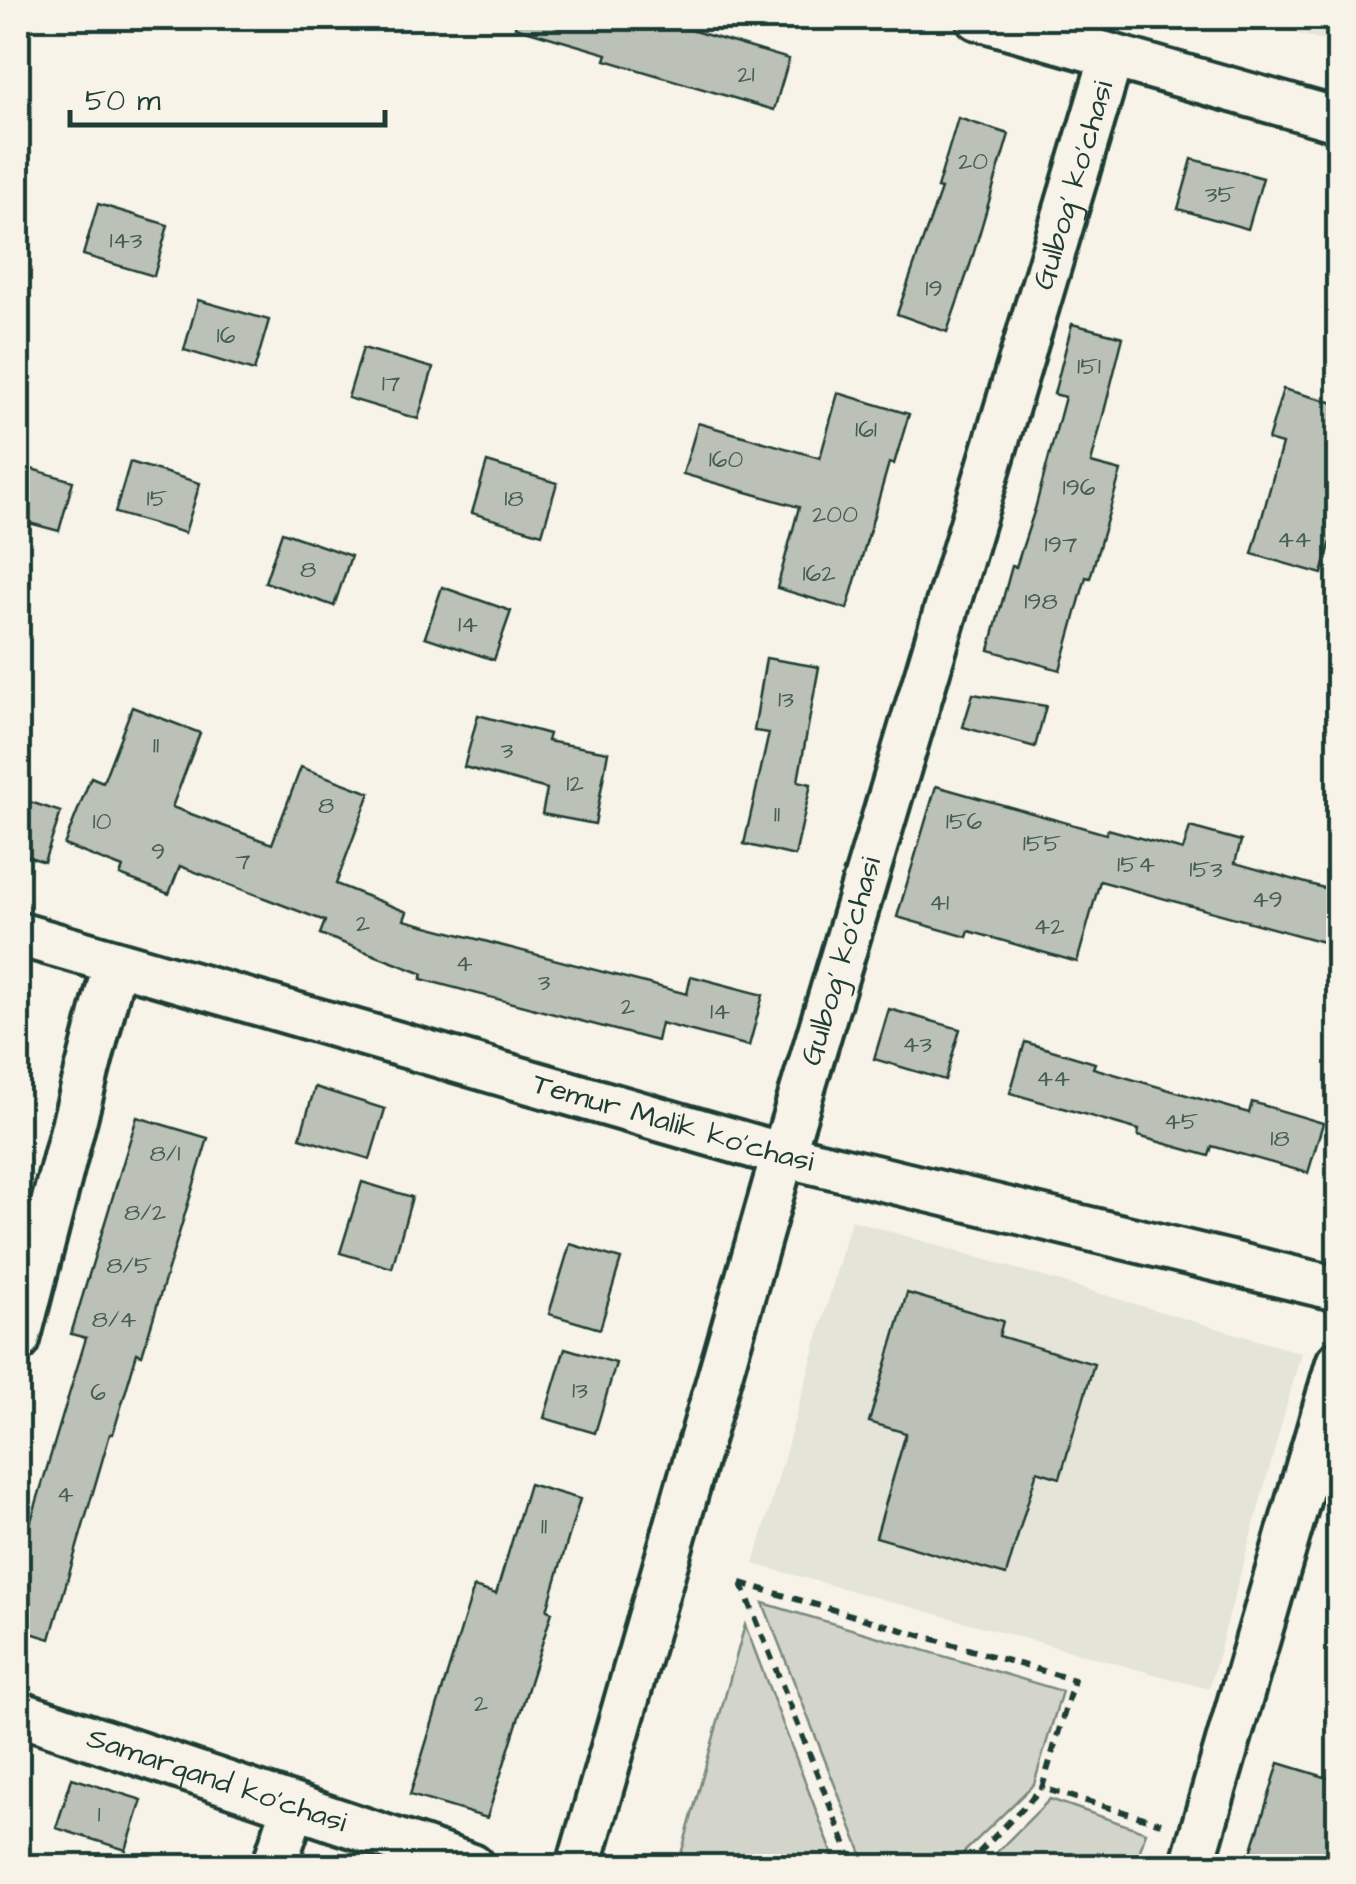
<svg xmlns="http://www.w3.org/2000/svg" width="1356" height="1884" font-family="'Architects Daughter',sans-serif">
<style>
.built{fill:#e5e4d9}
.green{fill:#d3d5ca;stroke:#79897f;stroke-width:2.5}
.building{fill:#bbc1b6;stroke:#1f3d34;stroke-width:2.5}
.lines{fill:none;stroke-linecap:round;stroke-linejoin:round}
.minor-casing{stroke:#1f3d34;stroke-width:50}
.path{stroke:#1f3d34;stroke-width:6;stroke-dasharray:10 8;stroke-linecap:butt}
.minor{stroke:#f7f3e8;stroke-width:42}
.labels{text-anchor:middle;dominant-baseline:central;stroke-width:8;stroke-linejoin:round;paint-order:stroke}
.number-label{font-size:25px;fill:#465e54}
.street-label{font-size:30px;fill:#1f3d34;stroke:#f7f3e8}
</style>
<rect width="100%" height="100%" fill="#f7f3e8"/>
<filter id="ink" filterUnits="userSpaceOnUse"><feTurbulence type="fractalNoise" baseFrequency=".01" numOctaves="2"/><feDisplacementMap in="SourceGraphic" scale="20" xChannelSelector="R" yChannelSelector="G"/><feConvolveMatrix kernelMatrix="1 2 1 2 8 2 1 2 1" color-interpolation-filters="sRGB"/></filter>
<g filter="url(#ink)">
<!-- built -->
<g class="built">
<path d="M 1237,18 L 1338,18 L 1338,44 Z"/>
<path d="M 851,1220 L 1301,1353 L 1209,1689 L 754,1564 Z"/>
</g>
<!-- green -->
<g class="green">
<path d="M 763,1603 L 1062,1691 L 1034,1784 L 950,1866 C 920,1867 892,1859 862,1854 Z"/>
<path d="M 745,1625 L 835,1860 L 825,1866 L 678,1865 Z"/>
<path d="M 1050,1799 L 1146,1832 L 1135,1866 L 983,1866 Z"/>
</g>
<!-- building -->
<g class="building">
<path d="M 516,18 L 650,18 L 789,59 L 774,110 L 605,60 L 607,54 L 515,27 Z"/>
<path d="M 958,118 L 1009,134 L 971,262 L 947,332 L 897,314 L 941,189 L 937,188 Z"/>
<path d="M 1192,159 L 1263,178 L 1248,229 L 1178,209 Z"/>
<path d="M 98,204 L 168,225 L 154,276 L 83,255 Z"/>
<path d="M 198,300 L 269,320 L 254,371 L 184,350 Z"/>
<path d="M 1072,324 L 1123,337 L 1091,463 L 1121,471 L 1090,578 L 1086,577 L 1060,670 L 989,650 L 1012,566 L 1016,567 L 1035,509 L 1065,397 L 1054,394 Z"/>
<path d="M 363,348 L 433,368 L 418,419 L 348,398 Z"/>
<path d="M 1283,389 L 1338,404 L 1338,516 L 1322,574 L 1252,554 L 1282,444 L 1268,440 Z"/>
<path d="M 838,393 L 909,414 L 894,464 L 889,463 L 847,609 L 777,588 L 799,507 L 683,474 L 698,423 L 820,458 Z"/>
<path d="M 130,462 L 200,483 L 185,533 L 115,513 Z"/>
<path d="M 487,462 L 557,483 L 542,534 L 472,513 Z"/>
<path d="M 18,465 L 73,481 L 59,531 L 18,520 Z"/>
<path d="M 282,532 L 351,556 L 334,606 L 265,582 Z"/>
<path d="M 442,587 L 511,611 L 494,660 L 425,637 Z"/>
<path d="M 766,658 L 819,667 L 798,781 L 811,784 L 795,856 L 744,844 L 769,733 L 754,731 Z"/>
<path d="M 973,694 L 1046,706 L 1035,747 L 963,727 Z"/>
<path d="M 132,707 L 200,733 L 172,807 L 272,844 L 301,767 L 370,793 L 336,884 L 407,912 L 404,920 L 687,994 L 691,976 L 763,995 L 749,1046 L 661,1023 L 657,1041 L 421,979 L 423,974 L 320,934 L 325,921 L 180,866 L 169,894 L 120,875 L 123,868 L 64,845 L 91,777 L 103,782 Z"/>
<path d="M 478,715 L 549,734 L 547,741 L 608,752 L 595,824 L 542,814 L 547,789 L 464,767 Z"/>
<path d="M 936,786 L 1106,834 L 1108,829 L 1183,850 L 1190,827 L 1241,841 L 1235,863 L 1338,892 L 1338,946 L 1100,881 L 1077,962 L 969,931 L 967,937 L 897,917 Z"/>
<path d="M 18,798 L 61,812 L 44,862 L 18,853 Z"/>
<path d="M 889,1009 L 960,1029 L 945,1080 L 874,1059 Z"/>
<path d="M 1025,1042 L 1095,1063 L 1093,1068 L 1249,1113 L 1252,1102 L 1323,1123 L 1308,1173 L 1212,1146 L 1209,1156 L 1138,1136 L 1139,1130 L 1010,1093 Z"/>
<path d="M 315,1087 L 385,1109 L 370,1159 L 300,1138 Z"/>
<path d="M 137,1117 L 208,1138 L 142,1355 L 137,1353 L 113,1434 L 110,1434 L 50,1639 L 18,1629 L 18,1564 L 86,1338 L 71,1334 Z"/>
<path d="M 362,1182 L 412,1197 L 392,1268 L 340,1253 Z"/>
<path d="M 570,1244 L 621,1259 L 600,1329 L 549,1314 Z"/>
<path d="M 907,1293 L 1003,1321 L 999,1336 L 1094,1364 L 1060,1478 L 1037,1471 L 1006,1575 L 876,1537 L 906,1433 L 869,1422 Z"/>
<path d="M 565,1348 L 616,1363 L 595,1433 L 544,1418 Z"/>
<path d="M 529,1484 L 580,1499 L 547,1610 L 552,1612 L 487,1818 L 410,1795 L 474,1587 L 496,1594 Z"/>
<path d="M 1279,1763 L 1338,1781 L 1338,1866 L 1285,1866 L 1250,1856 Z"/>
<path d="M 72,1778 L 142,1800 L 126,1850 L 56,1828 Z"/>
</g>
<g class="lines">
<!-- minor casing -->
<g class="minor-casing">
<g id="minor">
<path d="M 978,18 L 1338,120"/>
<path id="s1" d="M 18,934 L 783,1155 L 1338,1289"/>
<path d="M 18,1340 L 115,963"/>
<path id="s2" d="M 18,1713 L 472,1866"/>
<path d="M 274,1866 L 294,1806"/>
<path id="s3" d="M 579,1866 L 783,1155 L 1112,56"/>
<path d="M 1192,1866 L 1338,1363"/>
</g>
</g>
<!-- path -->
<g class="path">
<path d="M 741,1583 L 1074,1680 L 1042,1788 L 1161,1823"/>
<path d="M 742,1584 L 854,1866"/>
<path d="M 966,1866 L 1042,1788"/>
</g>
<!-- minor -->
<use href="#minor" class="minor"/>
</g>
</g>
<g class="labels">
<!-- number labels -->
<g class="number-label">
<text x="746" y="74">21</text>
<text x="973" y="161">20</text>
<text x="1220" y="194">35</text>
<text x="126" y="240">143</text>
<text x="934" y="288">19</text>
<text x="226" y="335">16</text>
<text x="1089" y="366">151</text>
<text x="391" y="383">17</text>
<text x="866" y="429">161</text>
<text x="726" y="459">160</text>
<text x="1079" y="487">196</text>
<text x="157" y="498">15</text>
<text x="514" y="498">18</text>
<text x="835" y="514">200</text>
<text x="1294" y="539">44</text>
<text x="1061" y="544">197</text>
<text x="308" y="569">8</text>
<text x="819" y="573">162</text>
<text x="1041" y="601">198</text>
<text x="468" y="624">14</text>
<text x="786" y="699">13</text>
<text x="156" y="745">11</text>
<text x="507" y="750">3</text>
<text x="575" y="783">12</text>
<text x="326" y="805">8</text>
<text x="777" y="814">11</text>
<text x="102" y="821">10</text>
<text x="964" y="821">156</text>
<text x="1042" y="843">155</text>
<text x="158" y="851">9</text>
<text x="243" y="861">7</text>
<text x="1136" y="864">154</text>
<text x="1206" y="869">153</text>
<text x="1267" y="899">49</text>
<text x="939" y="902">41</text>
<text x="363" y="923">2</text>
<text x="1049" y="926">42</text>
<text x="464" y="963">4</text>
<text x="544" y="982">3</text>
<text x="628" y="1006">2</text>
<text x="720" y="1011">14</text>
<text x="917" y="1044">43</text>
<text x="1053" y="1078">44</text>
<text x="1181" y="1121">45</text>
<text x="1280" y="1138">18</text>
<text x="165" y="1153">8/1</text>
<text x="145" y="1212">8/2</text>
<text x="129" y="1265">8/5</text>
<text x="114" y="1319">8/4</text>
<text x="580" y="1390">13</text>
<text x="98" y="1392">6</text>
<text x="65" y="1494">4</text>
<text x="544" y="1526">11</text>
<text x="481" y="1703">2</text>
<text x="99" y="1814">1</text>
</g>
<!-- street labels -->
<g class="street-label">
<text stroke="none"><textPath href="#s3" startOffset="1752">Gulbog' ko'chasi</textPath></text>
<text stroke="none"><textPath href="#s3" startOffset="942">Gulbog' ko'chasi</textPath></text>
<text stroke="none"><textPath href="#s1" startOffset="682">Temur Malik ko'chasi</textPath></text>
<text stroke="none"><textPath href="#s2" startOffset="210">Samarqand ko'chasi</textPath></text>
</g>
</g>
<!-- margin -->
<rect width="1356" height="1884" fill="none" stroke="#f7f3e8" stroke-width="60"/>
<rect x="30" y="30" width="1296" height="1824" fill="none" stroke="#1f3d34" stroke-width="4" filter="url(#ink)"/>
<!-- scale -->
<path d="M70 110v15h315v-15" fill="none" stroke="#1f3d34" stroke-width="5"/>
<text x="85" y="110" font-size="30" fill="#1f3d34" stroke="#f7f3e8" stroke-width="8" paint-order="stroke">50 m</text>
</svg>
